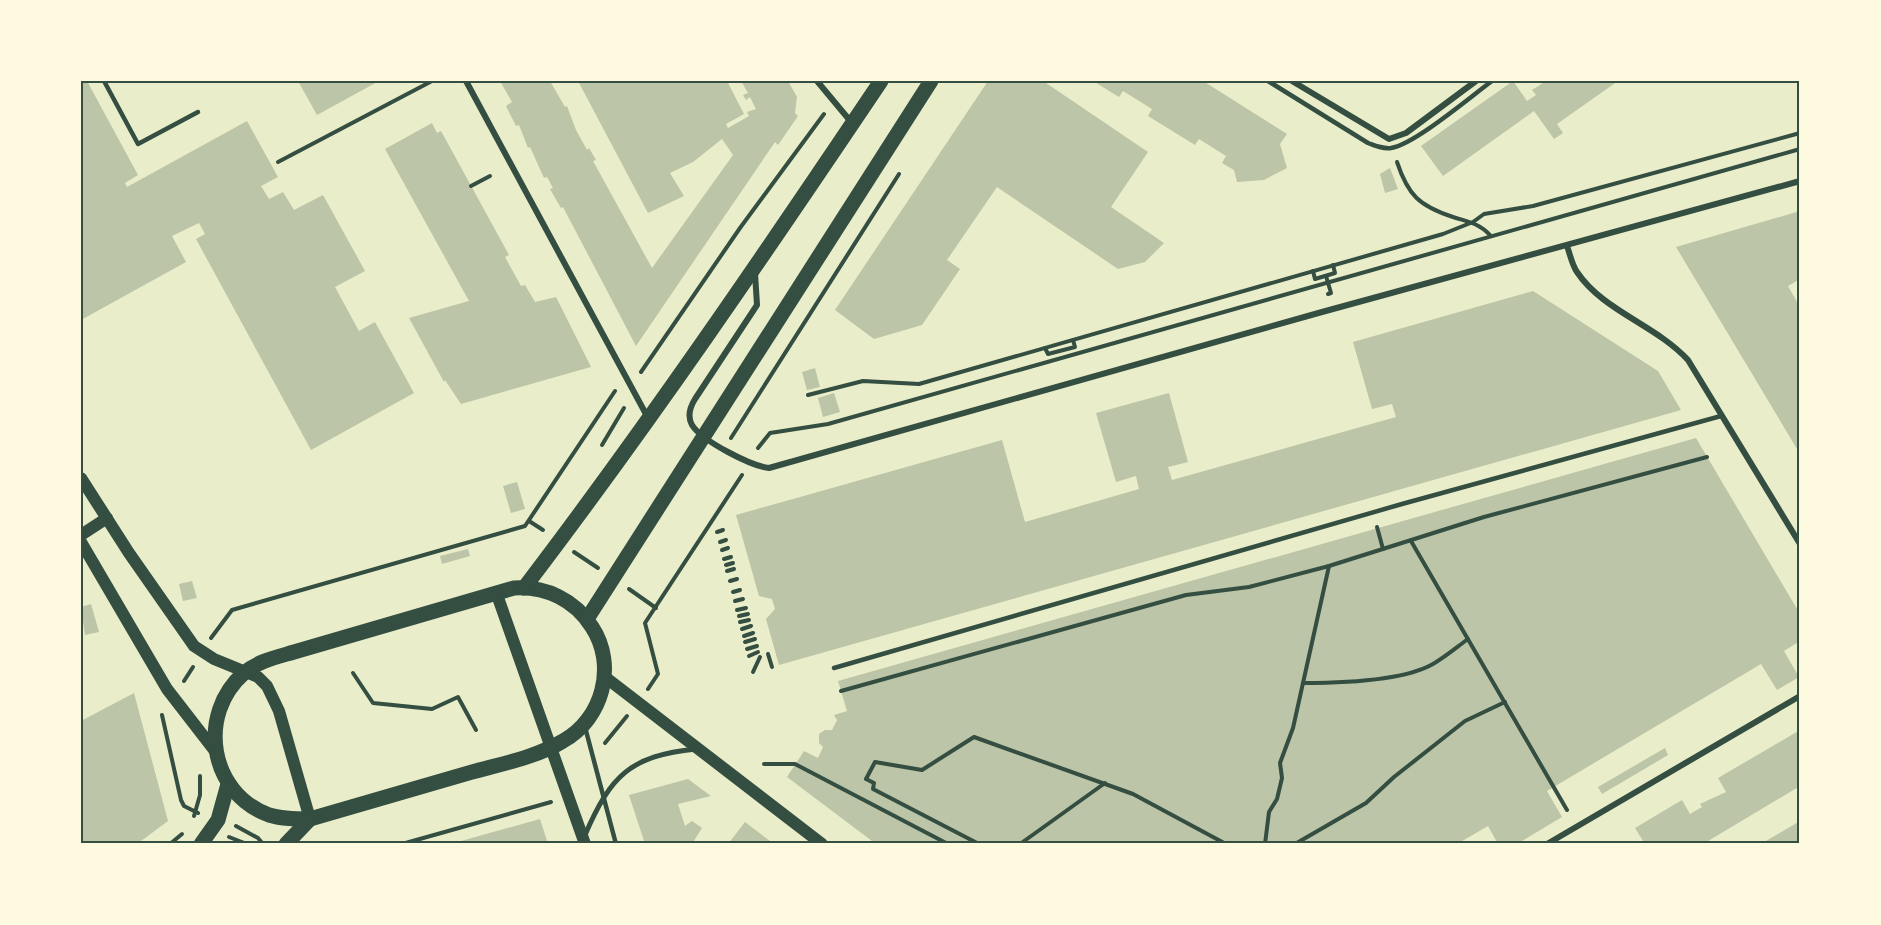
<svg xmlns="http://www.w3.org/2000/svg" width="1881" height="925" font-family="'Varela Round',sans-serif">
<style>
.building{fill:#bcc5a7}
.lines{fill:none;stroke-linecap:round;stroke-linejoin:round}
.path{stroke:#344e41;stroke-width:4}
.service{stroke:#344e41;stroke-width:4.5}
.pedestrian{stroke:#344e41;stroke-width:5}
.minor{stroke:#344e41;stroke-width:6}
.secondary{stroke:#344e41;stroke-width:12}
.primary{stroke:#344e41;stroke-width:15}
.neatline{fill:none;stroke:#344e41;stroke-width:2}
</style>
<rect width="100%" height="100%" fill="#e9edc9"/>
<!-- building -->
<g class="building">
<path d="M 81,81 L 87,81 L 138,175 L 125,183 L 127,187 L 247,121 L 278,177 L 261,186 L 269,199 L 283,192 L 294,210 L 323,195 L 365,271 L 335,287 L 359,331 L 375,322 L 414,393 L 311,450 L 196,239 L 205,234 L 199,223 L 172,236 L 186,262 L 81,320 Z"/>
<path d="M 298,81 L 379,81 L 317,115 Z"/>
<path d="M 500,81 L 550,81 L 565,107 L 567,106 L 576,130 L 587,150 L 589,148 L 596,160 L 593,161 L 652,268 L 733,155 L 722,139 L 693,162 L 670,173 L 684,196 L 648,213 L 578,81 L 727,81 L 744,114 L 726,124 L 728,128 L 749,116 L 747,112 L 756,109 L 750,97 L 746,100 L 743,95 L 748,93 L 741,81 L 788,81 L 797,97 L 795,113 L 798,116 L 778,145 L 775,142 L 636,346 L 563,207 L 561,208 L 550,189 L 553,188 L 547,177 L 544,178 L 530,147 L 528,148 L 519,125 L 516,126 L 506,106 L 512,102 Z"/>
<path d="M 988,81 L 1047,81 L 1046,83 L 1148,152 L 1111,207 L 1164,243 L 1145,262 L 1118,269 L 997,187 L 947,260 L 960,269 L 922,325 L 874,339 L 835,310 Z"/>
<path d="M 1093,81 L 1203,81 L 1287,134 L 1280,144 L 1287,168 L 1264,180 L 1237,182 L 1234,170 L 1222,163 L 1226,156 L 1199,139 L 1195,145 L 1148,116 L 1152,109 L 1123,91 L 1119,97 Z"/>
<path d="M 1513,81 L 1527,101 L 1536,95 L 1532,90 L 1546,81 L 1618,81 L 1557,124 L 1563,133 L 1554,139 L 1534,111 L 1443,176 L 1421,146 Z"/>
<path d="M 432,123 L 437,133 L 441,131 L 509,255 L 505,257 L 521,286 L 525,285 L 535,302 L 556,297 L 591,367 L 461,404 L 445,380 L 444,382 L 409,318 L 469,301 L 385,149 Z"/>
<path d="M 1390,168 L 1398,189 L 1385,193 L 1380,174 Z"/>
<path d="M 1800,211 L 1800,279 L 1788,286 L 1800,307 L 1800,454 L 1676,247 Z"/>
<path d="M 1533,291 L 1658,371 L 1681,410 L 779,665 L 766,619 L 775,609 L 772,599 L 759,596 L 736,515 L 1002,440 L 1025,522 L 1139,489 L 1136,476 L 1116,482 L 1096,413 L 1169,393 L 1188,462 L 1168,467 L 1172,480 L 1396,417 L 1392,404 L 1372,409 L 1353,342 Z"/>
<path d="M 815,368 L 820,387 L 807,390 L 802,372 Z"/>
<path d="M 834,393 L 840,412 L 823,417 L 818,398 Z"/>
<path d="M 1696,438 L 1800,614 L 1800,641 L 1784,651 L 1799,677 L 1777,690 L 1761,664 L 1653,728 L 1547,791 L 1562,817 L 1517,844 L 1498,844 L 1488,826 L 1457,844 L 876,844 L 787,777 L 804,751 L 818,758 L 823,747 L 819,743 L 819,734 L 825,730 L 832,730 L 837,720 L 834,715 L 847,711 L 838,681 Z"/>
<path d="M 517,482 L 525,509 L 511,513 L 503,486 Z"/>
<path d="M 468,549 L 470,556 L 442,564 L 440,556 Z"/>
<path d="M 192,581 L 197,598 L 183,601 L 179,584 Z"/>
<path d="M 91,604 L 99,632 L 85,635 L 81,607 Z"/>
<path d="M 134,693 L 168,821 L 137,844 L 81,844 L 81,721 Z"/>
<path d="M 1800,730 L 1800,786 L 1703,844 L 1637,844 L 1643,841 L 1635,828 L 1682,800 L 1690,814 L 1702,807 L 1700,804 L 1726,792 L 1718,778 Z"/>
<path d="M 1665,748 L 1668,755 L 1602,794 L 1598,787 Z"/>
<path d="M 688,779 L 711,796 L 678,804 L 685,826 L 692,821 L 702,828 L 692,844 L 645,844 L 629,795 Z"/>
<path d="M 540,819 L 548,844 L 454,844 L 454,843 Z"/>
<path d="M 1800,821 L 1800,844 L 1761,844 Z"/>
<path d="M 745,822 L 774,844 L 728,844 Z"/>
</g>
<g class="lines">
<!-- path -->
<g class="path">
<path d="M 278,162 L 432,81"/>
<path d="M 1397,162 C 1408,195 1419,206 1453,217 C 1468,222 1479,223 1490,235"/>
<path d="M 471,186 L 490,176"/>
<path d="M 1313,271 L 1315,279 L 1335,273 L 1333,265"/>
<path d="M 1326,276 L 1331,293 L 1328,294"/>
<path d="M 1045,348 L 1048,354 L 1075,347 L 1073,340"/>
<path d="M 641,372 L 740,228 L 824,114"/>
<path d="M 808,395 L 863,381 L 919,384 L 1443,234 L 1473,222 L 1484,214 L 1533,206 L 1800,133"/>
<path d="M 731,438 L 899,174"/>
<path d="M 602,445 L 624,408"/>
<path d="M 758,448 L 770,433 L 828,424 L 1800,149"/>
<path d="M 529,521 L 543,530"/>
<path d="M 1377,527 L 1383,549"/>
<path d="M 717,532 L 723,530"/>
<path d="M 1411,541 L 1567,810"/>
<path d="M 720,542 L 726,540"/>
<path d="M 722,550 L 728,548"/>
<path d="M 574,552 L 598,568"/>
<path d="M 724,559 L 731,557"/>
<path d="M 726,565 L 733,563"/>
<path d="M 727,571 L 734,569"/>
<path d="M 730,581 L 737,579"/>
<path d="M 629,589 L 656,608"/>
<path d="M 733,592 L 740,590"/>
<path d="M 735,601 L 743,599"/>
<path d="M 737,610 L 746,608"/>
<path d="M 739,616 L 748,614"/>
<path d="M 740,622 L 749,620"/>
<path d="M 742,629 L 751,626"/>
<path d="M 744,636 L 753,633"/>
<path d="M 211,638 L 232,610 L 525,526 L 615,391"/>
<path d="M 745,642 L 755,639"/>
<path d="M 747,649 L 757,646"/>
<path d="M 768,654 L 772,667"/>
<path d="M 749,656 L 758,652"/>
<path d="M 753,672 L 760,657"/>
<path d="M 353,673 L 373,703 L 432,709 L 458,697 L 476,730"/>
<path d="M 184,681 L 193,667"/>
<path d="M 1303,683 C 1338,683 1403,681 1433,664 C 1445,657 1457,647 1468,639"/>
<path d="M 648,689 L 658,674 L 645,623 L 742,475"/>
<path d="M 841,691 L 1186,595 L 1249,587 L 1329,566"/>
<path d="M 162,715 L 181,800 L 184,806 L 198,813"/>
<path d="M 605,743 L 627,716"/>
<path d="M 764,764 L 795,764 L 948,844"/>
<path d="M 194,816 L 200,795 L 200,776"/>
<path d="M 236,826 L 258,838 L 263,844"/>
<path d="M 229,837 L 247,844"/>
<path d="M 170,844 L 182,834"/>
<path d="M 402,844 L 551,802"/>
<path d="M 979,844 L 873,789 L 874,783 L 866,779 L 875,762 L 922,770 L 974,737 L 1133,794 L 1226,844"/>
<path d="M 1020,844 L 1105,783"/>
<path d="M 1265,844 L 1269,812 L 1277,799 L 1282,778 L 1280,763 L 1293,728 L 1329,566 L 1484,517 L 1707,457"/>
<path d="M 1295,844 L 1366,803 L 1394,777 L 1465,721 L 1505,702"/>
</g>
<!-- service -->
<g class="service">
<path d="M 104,81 L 138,144 L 198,112"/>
<path d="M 1268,81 L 1368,143 C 1376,146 1382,149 1391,148 C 1415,144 1470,97 1492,81"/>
<path d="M 834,668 L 1402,504 L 1721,416"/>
<path d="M 585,727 L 616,844"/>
</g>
<!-- pedestrian -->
<path class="pedestrian" d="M 585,835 C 611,775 630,756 696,749"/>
<!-- minor -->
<g class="minor">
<path d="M 466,81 L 647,416"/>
<path d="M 817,81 L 852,123"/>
<path d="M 1292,81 L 1389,139 L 1406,133 L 1476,81"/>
<path d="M 1567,246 C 1570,254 1572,265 1577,272 C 1603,311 1656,325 1688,360 L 1800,544"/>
<path d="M 755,273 L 757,305 L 695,399 C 690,407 687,416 692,425 C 702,441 751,466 769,468 L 1322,312 L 1800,181"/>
<path d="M 1547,844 L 1800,696"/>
</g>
<!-- secondary -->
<g class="secondary">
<path d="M 81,478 L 129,553 L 194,646 L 214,659 L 258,677 L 267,686 L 279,711 L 310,819"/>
<path d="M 81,535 L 107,518"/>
<path d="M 81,542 L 167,689 L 215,751"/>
<path d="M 496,592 L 585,844"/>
<path d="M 605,677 L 822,844"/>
</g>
<!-- primary -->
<g class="primary">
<path d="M 514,588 C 546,586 575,600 592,627 C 617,665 603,719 563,741 C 537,757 501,764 472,772 C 418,788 364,803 310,819 C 296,819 282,819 269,815 C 209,793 197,714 244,673 C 258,661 277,657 294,652 Z"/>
<path d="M 524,588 C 649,424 766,252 881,81"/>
<path d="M 587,619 L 931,81"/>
<path d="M 201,844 L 218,820 L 228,784"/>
<path d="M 286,844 L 310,819"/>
</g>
</g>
<!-- border -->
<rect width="1881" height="925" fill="none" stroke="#fefae0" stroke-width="165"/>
<rect x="82" y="82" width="1716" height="760" class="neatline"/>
</svg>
